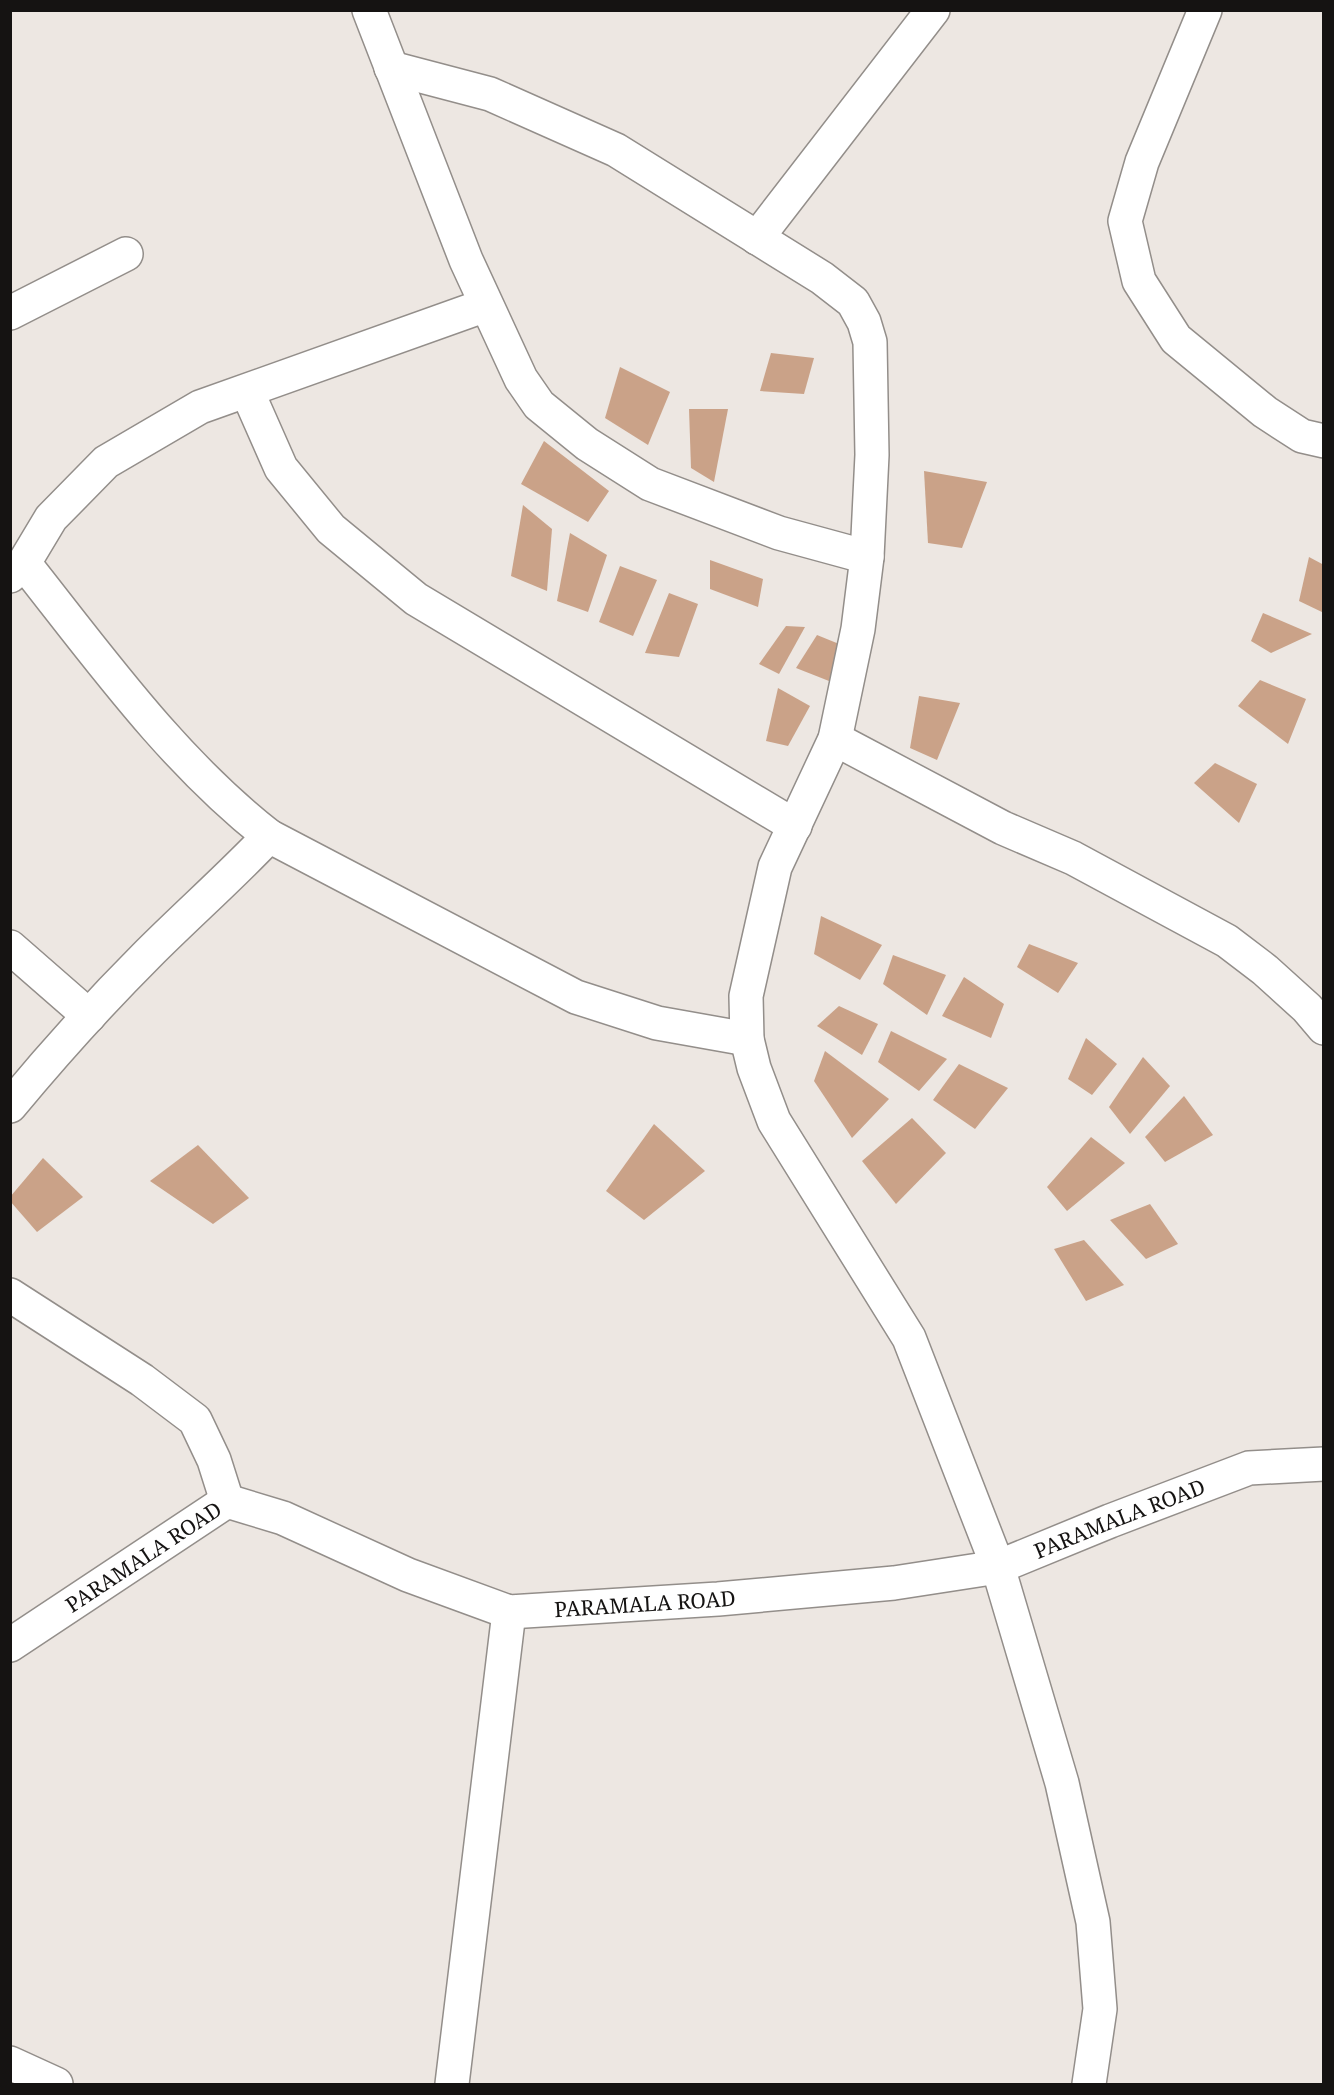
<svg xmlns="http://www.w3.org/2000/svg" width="1334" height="2095" font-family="'Noto Serif',serif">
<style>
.building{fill:#caa288}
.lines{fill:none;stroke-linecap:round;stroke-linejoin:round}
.minor-casing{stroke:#938e8a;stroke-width:36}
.minor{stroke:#fff;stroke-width:33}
.labels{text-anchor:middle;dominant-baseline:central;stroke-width:4.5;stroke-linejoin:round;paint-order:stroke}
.street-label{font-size:21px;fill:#151312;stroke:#faf4f0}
</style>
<rect width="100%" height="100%" fill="#ede7e2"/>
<!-- building -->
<g class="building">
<path d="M 771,353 L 814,358 L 804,394 L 760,391 Z"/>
<path d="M 620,367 L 670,392 L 648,445 L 605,418 Z"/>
<path d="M 689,409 L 728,409 L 714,482 L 691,468 Z"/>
<path d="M 544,441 L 609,491 L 588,522 L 521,484 Z"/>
<path d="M 924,471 L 987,482 L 962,548 L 928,543 Z"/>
<path d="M 523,505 L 552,529 L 547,591 L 511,576 Z"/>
<path d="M 570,533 L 607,555 L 588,612 L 557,601 Z"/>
<path d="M 1309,557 L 1324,565 L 1324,613 L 1299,601 Z"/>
<path d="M 710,560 L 763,579 L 758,607 L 710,589 Z"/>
<path d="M 620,566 L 657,580 L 633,636 L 599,622 Z"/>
<path d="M 669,593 L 698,604 L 679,657 L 645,653 Z"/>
<path d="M 1263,613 L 1312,634 L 1271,653 L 1251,641 Z"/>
<path d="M 786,626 L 805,627 L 779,674 L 759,664 Z"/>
<path d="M 817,635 L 844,646 L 829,681 L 796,668 Z"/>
<path d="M 1260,680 L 1306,699 L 1288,744 L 1238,706 Z"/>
<path d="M 778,688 L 810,706 L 788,746 L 766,741 Z"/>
<path d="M 919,696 L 960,703 L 937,760 L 910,748 Z"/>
<path d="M 1215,763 L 1257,784 L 1239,823 L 1194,783 Z"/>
<path d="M 821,916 L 882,945 L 860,980 L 814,954 Z"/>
<path d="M 1029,944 L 1078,963 L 1058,993 L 1017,967 Z"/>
<path d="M 893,955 L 946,975 L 927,1015 L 883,984 Z"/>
<path d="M 964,977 L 1004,1004 L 991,1038 L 942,1016 Z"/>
<path d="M 839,1006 L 878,1024 L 862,1055 L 817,1026 Z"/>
<path d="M 891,1031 L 947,1059 L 919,1091 L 878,1062 Z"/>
<path d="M 1086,1038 L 1117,1064 L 1092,1095 L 1068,1079 Z"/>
<path d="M 825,1051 L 889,1099 L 852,1138 L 814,1081 Z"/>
<path d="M 1143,1057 L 1170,1086 L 1130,1134 L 1109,1107 Z"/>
<path d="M 959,1064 L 1008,1088 L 975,1129 L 933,1100 Z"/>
<path d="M 1184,1096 L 1213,1135 L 1165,1162 L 1145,1137 Z"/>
<path d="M 912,1118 L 946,1153 L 896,1204 L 862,1161 Z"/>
<path d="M 654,1124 L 705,1171 L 644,1220 L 606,1191 Z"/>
<path d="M 1091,1137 L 1125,1163 L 1067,1211 L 1047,1187 Z"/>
<path d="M 198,1145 L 249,1198 L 213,1224 L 150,1181 Z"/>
<path d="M 43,1158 L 83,1197 L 37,1232 L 10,1201 L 10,1197 Z"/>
<path d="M 1150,1204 L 1178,1244 L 1146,1259 L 1110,1220 Z"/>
<path d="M 1084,1240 L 1124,1285 L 1086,1301 L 1054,1249 Z"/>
</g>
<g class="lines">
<!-- minor casing -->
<g class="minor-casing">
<g id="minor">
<path d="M 369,10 L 466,260 L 521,379 L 539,405 L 587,444 L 650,484 L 779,533 L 867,557"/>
<path d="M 1205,10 L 1142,162 L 1125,221 L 1139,281 L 1176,339 L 1265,412 L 1302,436 L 1324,441"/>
<path d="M 391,68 L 490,94 L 616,150 L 822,278 L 853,302 L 864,322 L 870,342 L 872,455 L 867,557 L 858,629 L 835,739 L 775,867 L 746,996 L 747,1039 L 754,1068 L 774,1121 L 909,1338 L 998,1567 L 1062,1783 L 1093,1922 L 1100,2009 L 1089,2084"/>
<path d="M 757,238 L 933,10"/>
<path d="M 10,313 L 126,254"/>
<path d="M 247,391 L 281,468 L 331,529 L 416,599 L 795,826"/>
<path d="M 24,563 C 100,659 172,760 269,836 L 576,997 L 657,1023 L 747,1039"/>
<path d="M 10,576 L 24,563 L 51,518 L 106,462 L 200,407 L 486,305"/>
<path d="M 835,739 L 1003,828 L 1073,858 L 1227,941 L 1265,970 L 1307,1008 L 1324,1028"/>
<path d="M 10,947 L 89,1016"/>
<path d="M 10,1106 C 54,1053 100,1002 148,954 C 188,914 230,877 269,836"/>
<path d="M 10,1295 L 142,1380 L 195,1420 L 214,1460 L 227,1501"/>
<path id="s1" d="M 10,1645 L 227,1501 L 283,1518 L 408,1575 L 509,1612 L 718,1599 L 894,1583 L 998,1567 L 1110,1521 L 1249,1468 L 1324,1464"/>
<path d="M 10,2063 L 56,2084"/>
<path d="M 452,2084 L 509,1612"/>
</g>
</g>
<!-- minor -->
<use href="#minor" class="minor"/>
</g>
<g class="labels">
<!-- street labels -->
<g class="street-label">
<text stroke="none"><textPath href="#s1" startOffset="1186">PARAMALA ROAD</textPath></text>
<text stroke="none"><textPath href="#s1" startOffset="160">PARAMALA ROAD</textPath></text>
<text stroke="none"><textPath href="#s1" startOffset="700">PARAMALA ROAD</textPath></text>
</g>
</g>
<!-- border -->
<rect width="1334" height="2095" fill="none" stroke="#151312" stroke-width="24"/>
</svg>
